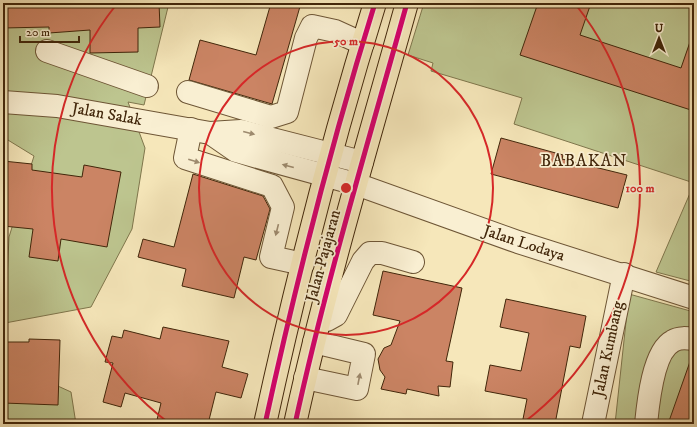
<svg xmlns="http://www.w3.org/2000/svg" width="697" height="427" font-family="'IM FELL DW Pica',serif">
<style>
.green{fill:#bdc58f;stroke:#7f764c}
.building{fill:#cb8464;stroke:#41260a}
.lines{fill:none;stroke-linecap:round;stroke-linejoin:round}
.minor-casing{stroke:#6e5636;stroke-width:24}
.highway-casing{stroke:#41260a;stroke-width:24}
.minor{stroke:#f9efd2;stroke-width:22}
.highway{stroke:#f6e7ba;stroke-width:22}
.cycleway-casing{stroke:#f9efd2;stroke-width:8}
.cycleway{stroke:#d6006c;stroke-width:5}
.oneway{fill:#9d8a6e}
.ring{fill:none;stroke:#d62828;stroke-width:2}
.labels{text-anchor:middle;dominant-baseline:central;stroke-width:3.5;stroke-linejoin:round;paint-order:stroke}
.street-label{font-size:16px;fill:#41260a;stroke:#f9efd2}
.neighbourhood-label{font-size:17px;letter-spacing:1px;fill:#41260a;stroke:#f9efd2}
.centre{fill:#d62828;stroke:#f9efd2;stroke-width:2}
.ring-label{font-size:12px;text-anchor:middle;font-weight:bold;fill:#d62828;stroke:#f9efd2;stroke-width:3.5;stroke-linejoin:round;paint-order:stroke}
</style>
<rect width="100%" height="100%" fill="#f6e7ba"/>
<filter id="stains"><feTurbulence type="fractalNoise" baseFrequency=".005" numOctaves="4"/><feColorMatrix values="0 0 0 0 .2 0 0 0 0 .09 0 0 0 0 .02 0 0 0 .5 -.17"/></filter>
<radialGradient id="worn" r=".72"><stop offset=".6" stop-color="#630" stop-opacity="0"/><stop offset="1" stop-color="#630" stop-opacity=".3"/></radialGradient>
<!-- green -->
<g class="green">
<path d="M 3,3 L 169,3 L 144,105 L 128,102 L 145,148 L 132,229 L 91,307 L 5,323 L 9,237 L 34,156 L 3,137 Z"/>
<path d="M 424,3 L 694,3 L 694,183 L 514,124 L 522,98 L 431,71 L 433,63 L 408,55 Z"/>
<path d="M 694,184 L 694,282 L 656,272 Z"/>
<path d="M 629,294 L 694,312 L 694,424 L 615,424 Z"/>
<path d="M 3,361 L 71,392 L 76,424 L 3,424 Z"/>
</g>
<!-- building -->
<g class="building">
<path d="M 3,3 L 159,3 L 160,27 L 138,28 L 138,52 L 90,53 L 90,30 L 49,33 L 49,27 L 3,28 Z"/>
<path d="M 271,3 L 301,3 L 272,104 L 189,80 L 200,40 L 256,55 Z"/>
<path d="M 538,3 L 591,3 L 580,35 L 681,68 L 691,39 L 694,39 L 694,111 L 520,55 Z"/>
<path d="M 501,138 L 563,155 L 562,159 L 627,175 L 618,208 L 491,174 Z"/>
<path d="M 3,161 L 32,164 L 32,170 L 82,177 L 84,165 L 121,172 L 107,247 L 61,239 L 58,261 L 29,257 L 33,229 L 3,226 Z"/>
<path d="M 193,174 L 263,196 L 270,209 L 256,260 L 244,257 L 234,298 L 182,286 L 186,269 L 138,257 L 143,239 L 174,247 Z"/>
<path d="M 383,271 L 462,288 L 446,361 L 453,362 L 450,387 L 438,386 L 439,396 L 407,389 L 406,394 L 381,389 L 385,377 L 380,370 L 378,359 L 384,348 L 391,345 L 400,321 L 373,315 Z"/>
<path d="M 506,299 L 586,316 L 580,348 L 570,346 L 555,424 L 522,424 L 527,399 L 485,391 L 490,365 L 521,371 L 529,333 L 500,327 Z"/>
<path d="M 163,327 L 229,341 L 222,367 L 248,374 L 241,398 L 216,392 L 208,424 L 156,424 L 161,403 L 125,393 L 121,407 L 103,402 L 113,363 L 105,362 L 112,336 L 122,338 L 124,330 L 160,339 Z"/>
<path d="M 29,339 L 60,340 L 58,405 L 3,403 L 3,342 L 29,342 Z"/>
<path d="M 692,356 L 694,356 L 694,424 L 668,424 Z"/>
</g>
<g class="lines">
<!-- minor casing -->
<g class="minor-casing">
<g id="minor">
<path d="M 47,51 L 147,86"/>
<path d="M 188,92 L 271,117 L 287,112 L 306,38 L 312,26 L 335,31 L 357,41 L 363,43"/>
<path d="M 3,102 L 57,106 L 210,133 L 241,131 L 362,162"/>
<path d="M 191,129 L 185,158 L 272,186 L 283,207 L 271,257 L 303,264"/>
<path d="M 210,133 L 236,151 L 356,184 L 518,242 L 694,298"/>
<path d="M 320,320 L 327,320 L 336,315 L 363,261 L 370,253 L 382,253 L 413,262"/>
<path d="M 305,378 L 357,389 L 364,354 L 314,342"/>
<path d="M 593,424 L 624,274"/>
<path d="M 646,424 C 648,404 653,351 673,341 C 679,337 687,338 694,339"/>
</g>
</g>
<!-- highway casing -->
<g class="highway-casing">
<g id="highway">
<path d="M 265,424 C 296,282 332,141 375,3"/>
<path d="M 295,424 C 326,282 368,143 407,3"/>
</g>
</g>
<!-- minor -->
<use href="#minor" class="minor"/>
<!-- highway -->
<use href="#highway" class="highway"/>
<!-- cycleway casing -->
<g class="cycleway-casing">
<g id="cycleway">
<path d="M 265,424 C 296,282 332,141 375,3"/>
<path d="M 295,424 C 326,282 368,143 407,3"/>
</g>
</g>
<!-- cycleway -->
<use href="#cycleway" class="cycleway"/>
</g>
<!-- one-way arrows -->
<defs><path id="oneway-solid" d="M-6-.8H1V-3.2L6.5 0L1 3.2V.8H-6Z"/></defs>
<g class="oneway">
<use href="#oneway-solid" transform="translate(249 133) rotate(14)"/>
<use href="#oneway-solid" transform="translate(194 161) rotate(17)"/>
<use href="#oneway-solid" transform="translate(288 166) rotate(-165)"/>
<use href="#oneway-solid" transform="translate(277 230) rotate(104)"/>
<use href="#oneway-solid" transform="translate(359 379) rotate(-79)"/>
</g>
<!-- distance rings -->
<g class="ring">
<circle cx="346" cy="188" r="147"/>
<path d="M169 423A294 294 0 0 1 116 5M576 5A294 294 0 0 1 523 423"/>
</g>
<g class="labels">
<!-- street labels -->
<g class="street-label">
<text transform="translate(107 114) rotate(10)">Jalan Salak</text>
<text transform="translate(524 243) rotate(18)">Jalan Lodaya</text>
<text transform="translate(323 256) rotate(-75)">Jalan Pajajaran</text>
<text transform="translate(608 349) rotate(-78)">Jalan Kumbang</text>
</g>
<!-- neighbourhood labels -->
<g class="neighbourhood-label">
<text x="584" y="161">BABAKAN</text>
</g>
</g>
<circle cx="346" cy="188" r="6" class="centre"/>
<g class="ring-label">
<text x="346" y="45">50 m</text>
<text x="640" y="192">100 m</text>
</g>
<!-- margin -->
<rect width="697" height="427" fill="none" stroke="#f6e7ba" stroke-width="16"/>
<rect x="4" y="4" width="689" height="419" fill="none" stroke="#41260a" stroke-width="2"/>
<rect x="8" y="8" width="681" height="411" fill="none" stroke="#41260a"/>
<!-- north arrow -->
<g transform="translate(659 38)" stroke="#f9efd2" stroke-width="3" paint-order="stroke">
<path d="M0-3L7 15L0 10L-7 15Z" fill="#41260a"/>
<text y="-6" font-size="11" font-weight="bold" text-anchor="middle" fill="#41260a">U</text>
</g>
<!-- scale -->
<path d="M20 36v6h59v-6" fill="none" stroke="#41260a" stroke-width="2"/>
<text x="26" y="36" font-size="12" fill="#41260a" stroke="#f9efd2" stroke-width="3" paint-order="stroke">20 m</text>
<rect width="100%" height="100%" filter="url(#stains)"/>
<rect width="100%" height="100%" fill="url(#worn)"/>
</svg>
